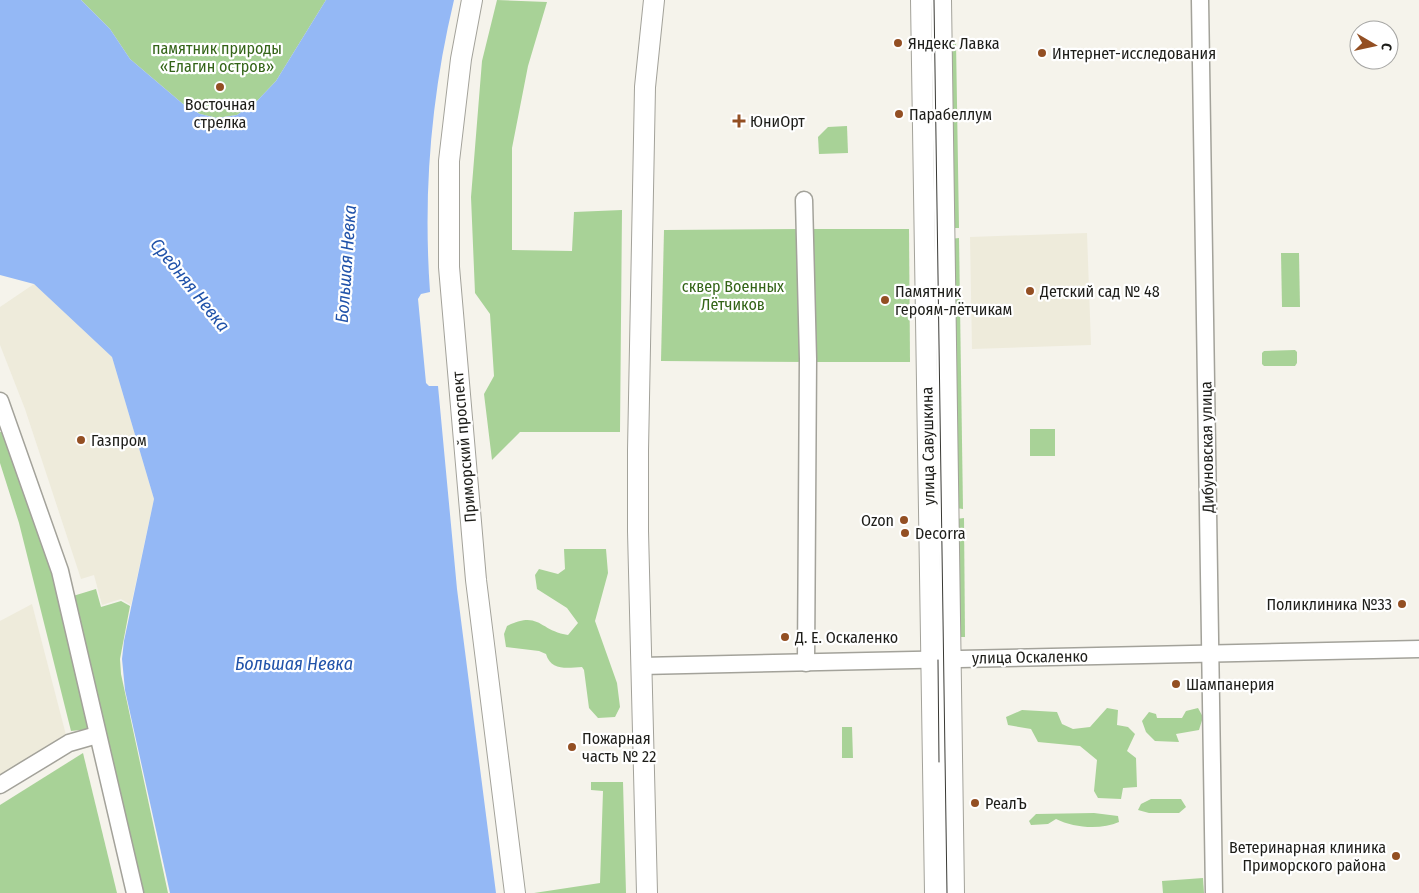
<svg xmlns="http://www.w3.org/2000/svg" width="1419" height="893" font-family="'Fira Sans Condensed',sans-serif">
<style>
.built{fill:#eeebdb}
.green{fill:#a8d297}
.water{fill:#94b8f5}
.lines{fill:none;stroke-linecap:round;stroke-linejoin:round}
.minor-casing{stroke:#a3a29a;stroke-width:19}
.major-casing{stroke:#a3a29a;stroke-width:22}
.minor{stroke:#fff;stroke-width:16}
.major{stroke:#fff;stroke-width:20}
.tram{stroke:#393934;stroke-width:1}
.poi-dot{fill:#934f23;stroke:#fff;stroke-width:2}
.labels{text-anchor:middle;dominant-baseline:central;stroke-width:4.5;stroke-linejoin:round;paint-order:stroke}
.poi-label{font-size:16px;fill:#1d1d19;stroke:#fff;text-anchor:start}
.park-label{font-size:16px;fill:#336417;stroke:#fff}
.street-label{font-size:16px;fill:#1d1d19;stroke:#fff}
.water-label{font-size:18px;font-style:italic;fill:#2052a9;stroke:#fff}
</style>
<rect width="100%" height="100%" fill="#f5f3eb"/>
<!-- built -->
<g class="built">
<path d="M 1087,233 L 1091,345 L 972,349 L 970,237 Z"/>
<path d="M 34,284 L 112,357 L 154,499 L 131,605 L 121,599 L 102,605 L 94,575 L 81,579 L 25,409 L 0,345 L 0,307 Z"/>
<path d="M 32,604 L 66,735 L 0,775 L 0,621 Z"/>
</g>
<!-- green -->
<g class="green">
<path d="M 81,0 L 326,0 L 276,81 L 257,101 L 237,115 L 217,118 L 200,114 L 183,104 L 130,59 L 110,29 Z"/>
<path d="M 497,0 L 547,2 L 528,66 L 512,148 L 512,250 L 572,251 L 574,212 L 622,210 L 620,432 L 520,432 L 492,460 L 484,394 L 494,376 L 490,314 L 475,293 L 471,197 L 482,61 Z"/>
<path d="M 956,41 L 959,228 L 950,228 L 948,94 L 952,91 L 951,44 Z"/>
<path d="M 847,126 L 848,153 L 819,154 L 818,137 L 828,127 Z"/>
<path d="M 800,229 L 806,362 L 661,361 L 664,230 Z"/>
<path d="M 810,229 L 909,229 L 910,362 L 816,362 Z"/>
<path d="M 959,238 L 963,509 L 956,508 L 950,239 Z"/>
<path d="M 1281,253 L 1299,253 L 1300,307 L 1282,307 Z"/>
<path d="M 1295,350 L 1297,352 L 1297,363 L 1295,366 L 1264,366 L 1262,364 L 1262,353 L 1264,351 Z"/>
<rect x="1030" y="429" width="25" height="27"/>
<path d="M 0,432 L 3,432 L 44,540 L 90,729 L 71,731 L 19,523 L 0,463 Z"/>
<path d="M 964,518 L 965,637 L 955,637 L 956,519 Z"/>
<path d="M 564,549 L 606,549 L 608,573 L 595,621 L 617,683 L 620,707 L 615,717 L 598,718 L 589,708 L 584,670 L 582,667 C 567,668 551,671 546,654 L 539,651 L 506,647 L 504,634 L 507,626 C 540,610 539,631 568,635 L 578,623 L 567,608 L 537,589 L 535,575 L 539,569 L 558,574 L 565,569 Z"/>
<path d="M 96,589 L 101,607 L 121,601 L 130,606 L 120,659 L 121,674 L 168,893 L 142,893 L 73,596 Z"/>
<path d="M 1107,708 L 1118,710 L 1117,725 L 1128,727 L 1135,734 L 1127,751 L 1136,758 L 1137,787 L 1123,788 L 1121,799 L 1098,798 L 1094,791 L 1097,760 L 1080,746 L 1038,742 L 1031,729 L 1008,725 L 1006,717 L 1022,710 L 1057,712 L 1062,724 L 1073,729 L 1090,727 Z"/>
<path d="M 1198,708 L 1203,717 L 1199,730 L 1176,734 L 1179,742 L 1155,741 L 1146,732 L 1142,721 L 1149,712 L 1156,714 L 1157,718 L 1182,718 L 1186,711 Z"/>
<path d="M 842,727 L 852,727 L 853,758 L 842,758 Z"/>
<path d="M 83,753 L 117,893 L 0,893 L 0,805 Z"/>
<path d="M 591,782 L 623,782 L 626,893 L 534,893 L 600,883 L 603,791 L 591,790 Z"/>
<path d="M 1151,799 L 1181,799 L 1186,807 L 1179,813 L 1149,813 L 1138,810 L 1141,804 Z"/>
<path d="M 1094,813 L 1118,816 L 1119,822 C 1101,830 1074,828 1056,819 L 1048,824 L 1031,825 L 1029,821 L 1036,814 Z"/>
<path d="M 1203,878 L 1204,893 L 1163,893 L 1162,881 Z"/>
</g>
<!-- water -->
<path class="water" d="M 0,0 L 81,0 L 110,29 L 130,59 L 183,104 L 200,114 L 217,118 L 237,115 L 257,101 L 276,81 L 326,0 L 454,0 C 431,96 423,193 430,292 L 421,294 L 418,299 L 426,383 L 429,386 L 438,386 L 457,589 L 496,893 L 170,893 L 125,690 L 122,659 L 124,641 L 154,499 L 112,357 L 34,284 L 0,275 Z"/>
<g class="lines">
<!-- minor casing -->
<g class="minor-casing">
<g id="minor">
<path d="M 1200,0 L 1214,893"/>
<path d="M 804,200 L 808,359 L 806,663"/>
<path d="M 0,401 L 60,571 L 135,893"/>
<path d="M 641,666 L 1419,649"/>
<path d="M 0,785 L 69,743 L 97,735"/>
</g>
</g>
<!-- major casing -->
<g class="major-casing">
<g id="major">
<path d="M 472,0 L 461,59 L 449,161 L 449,267 L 476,580 L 515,893"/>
<path d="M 921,0 L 935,893"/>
<path d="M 941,0 L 954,893"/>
<path d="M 647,893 L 638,531 L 638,450 L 645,87 L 654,0"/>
</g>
</g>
<!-- minor -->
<use href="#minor" class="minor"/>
<!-- major -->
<use href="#major" class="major"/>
<!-- tram -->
<g class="tram">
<path d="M 934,0 L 947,893"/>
<path d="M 938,660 L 939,762"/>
</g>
</g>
<!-- markers -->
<g class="poi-dot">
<circle cx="898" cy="43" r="5"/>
<circle cx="1042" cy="53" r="5"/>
<circle cx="220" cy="87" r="5"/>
<circle cx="899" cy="114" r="5"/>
<path d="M736.5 113.5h5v5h5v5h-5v5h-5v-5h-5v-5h5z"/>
<circle cx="1030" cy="291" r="5"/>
<circle cx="885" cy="300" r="5"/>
<circle cx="81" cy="440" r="5"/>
<circle cx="904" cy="520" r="5"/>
<circle cx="905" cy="533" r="5"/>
<circle cx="1402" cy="604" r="5"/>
<circle cx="785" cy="637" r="5"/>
<circle cx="1176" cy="684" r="5"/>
<circle cx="572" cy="747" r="5"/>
<circle cx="975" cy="803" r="5"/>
<circle cx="1396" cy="856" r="5"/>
</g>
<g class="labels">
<!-- poi labels -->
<g class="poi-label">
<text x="908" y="43">Яндекс Лавка</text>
<text x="1052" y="53">Интернет-исследования</text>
<text x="220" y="104" text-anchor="middle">Восточная<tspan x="220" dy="18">стрелка</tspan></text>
<text x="909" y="114">Парабеллум</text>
<text x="750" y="121">ЮниОрт</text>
<text x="895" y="291">Памятник<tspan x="895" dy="18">героям-лётчикам</tspan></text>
<text x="1040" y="291">Детский сад № 48</text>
<text x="91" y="440">Газпром</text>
<text x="894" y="520" text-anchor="end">Ozon</text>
<text x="915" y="533">Decorra</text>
<text x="1392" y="604" text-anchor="end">Поликлиника №33</text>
<text x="795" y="637">Д. Е. Оскаленко</text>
<text x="1186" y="684">Шампанерия</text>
<text x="582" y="738">Пожарная<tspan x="582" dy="18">часть № 22</tspan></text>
<text x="985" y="803">РеалЪ</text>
<text x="1386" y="847" text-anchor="end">Ветеринарная клиника<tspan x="1386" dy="18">Приморского района</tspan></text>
</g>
<!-- park labels -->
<g class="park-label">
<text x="217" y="48">памятник природы<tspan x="217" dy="18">«Елагин остров»</tspan></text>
<text x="733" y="286">сквер Военных<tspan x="733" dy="18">Лётчиков</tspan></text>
</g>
<!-- street labels -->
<g class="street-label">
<text transform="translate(928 446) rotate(-91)">улица Савушкина</text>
<text transform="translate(464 447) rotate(-95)">Приморский проспект</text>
<text transform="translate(1207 447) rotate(-91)">Дибуновская улица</text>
<text transform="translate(1030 657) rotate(-1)">улица Оскаленко</text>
</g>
<!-- water labels -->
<g class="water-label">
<text transform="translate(346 264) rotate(-86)">Большая Невка</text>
<text transform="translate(190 285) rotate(51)">Средняя Невка</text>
<text x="294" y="664">Большая Невка</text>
</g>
</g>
<!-- north arrow -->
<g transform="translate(1374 45) rotate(99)"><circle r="24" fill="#ffffff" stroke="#a5a5a3"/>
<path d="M0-4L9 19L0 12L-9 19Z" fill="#934f23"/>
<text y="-8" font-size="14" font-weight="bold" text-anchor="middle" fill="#1d1d19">С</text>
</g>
</svg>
